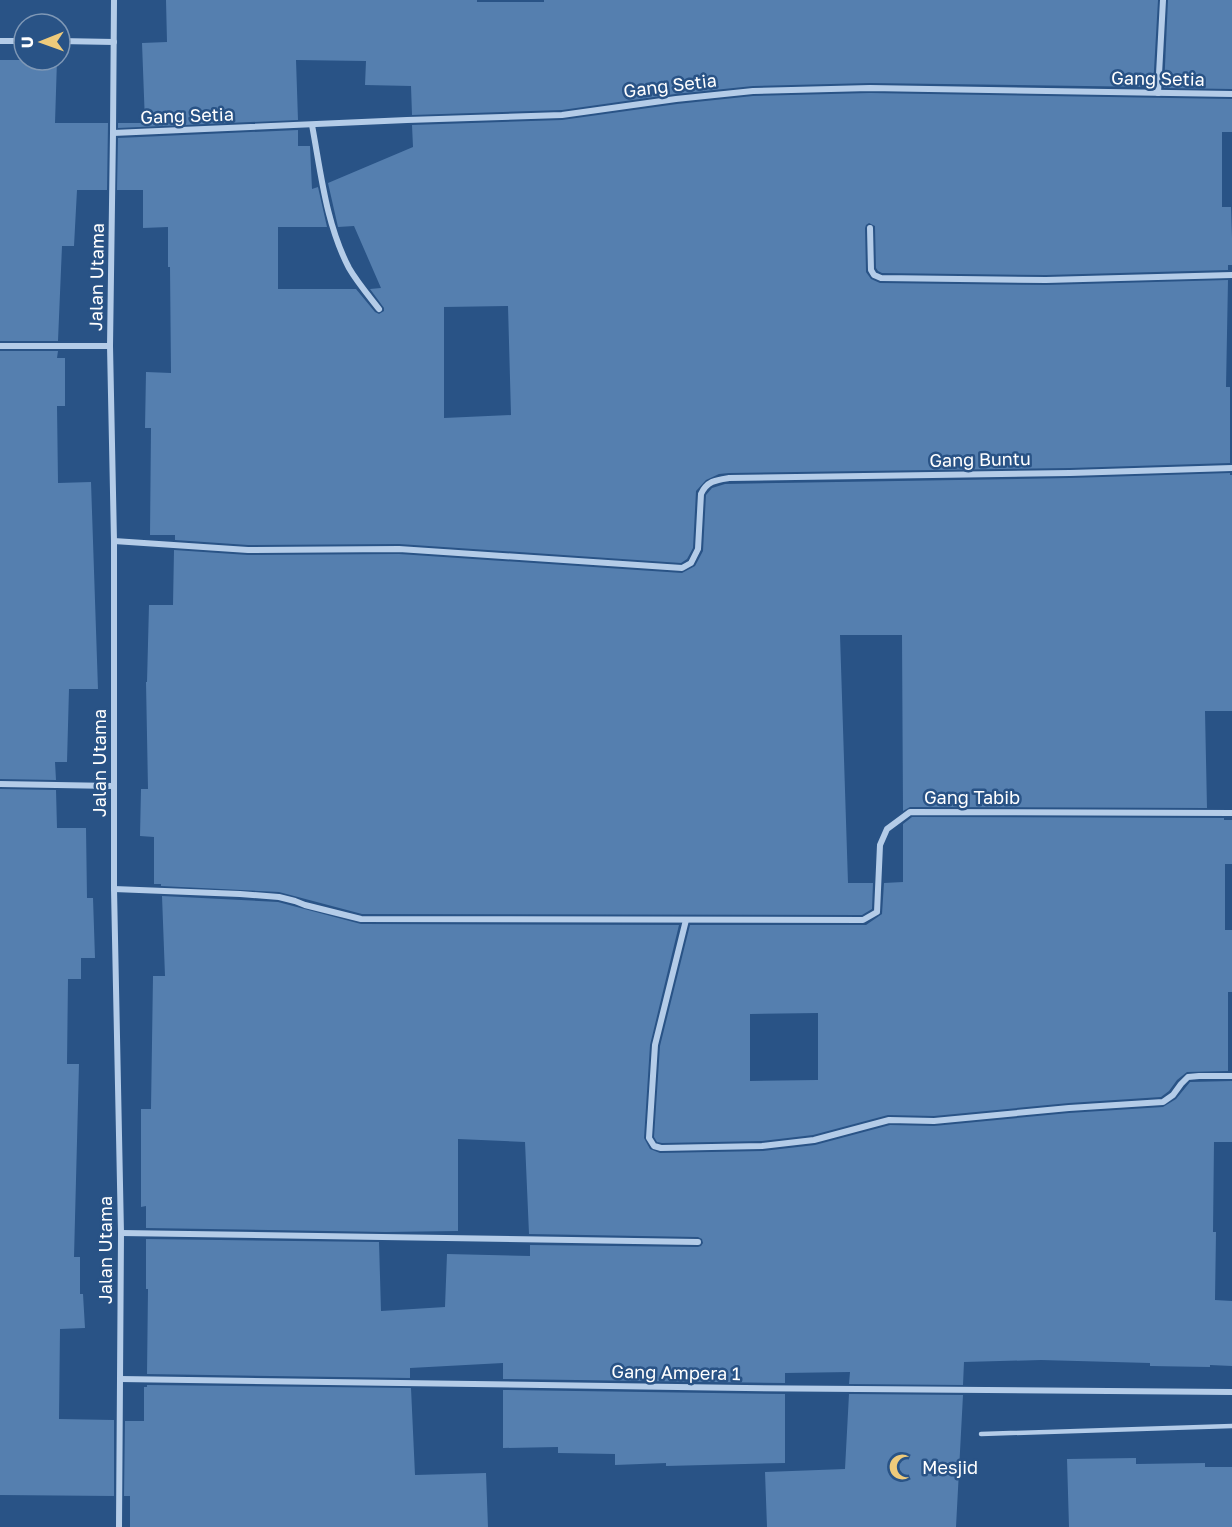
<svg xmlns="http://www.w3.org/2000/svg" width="1232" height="1527" font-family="'Golos Text',sans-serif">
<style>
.building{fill:#557faf;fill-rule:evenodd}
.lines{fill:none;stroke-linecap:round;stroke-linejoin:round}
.service{stroke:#b4cce8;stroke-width:4.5}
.minor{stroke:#b4cce8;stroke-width:6}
.labels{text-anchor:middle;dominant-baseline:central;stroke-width:5;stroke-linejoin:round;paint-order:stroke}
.street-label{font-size:18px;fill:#fff;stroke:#295386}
.poi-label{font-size:18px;fill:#fff;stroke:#295386;text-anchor:start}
</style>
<rect width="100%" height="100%" fill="#295386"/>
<!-- building -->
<g class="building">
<path d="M 166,0 L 477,0 L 477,2 L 544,2 L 544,0 L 1158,0 L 1153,87 L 870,83 L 753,86 L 675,94 L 562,110 L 412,115 L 411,86 L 365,85 L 366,61 L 296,60 L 298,120 L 118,128 L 118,123 L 145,123 L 142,43 L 167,42 Z"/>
<path d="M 1168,0 L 1232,0 L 1232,89 L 1164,88 Z"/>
<path d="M 0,60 L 57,60 L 55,123 L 108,123 L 107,190 L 77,190 L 74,246 L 62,246 L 58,341 L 0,341 Z"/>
<path d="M 870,93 L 1232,99 L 1232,132 L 1222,132 L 1222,207 L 1231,207 L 1232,238 L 1232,265 L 1228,265 L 1228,270 L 1046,275 L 882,273 L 878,271 L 876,268 L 875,226 L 869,223 L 866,225 L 865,228 L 866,272 L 871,279 L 880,283 L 1046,285 L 1228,280 L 1226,387 L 1230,387 L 1230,463 L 1070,468 L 729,473 L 719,474 L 706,480 L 696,491 L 693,548 L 687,559 L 681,563 L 399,544 L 248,545 L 175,540 L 175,535 L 150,535 L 151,428 L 145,428 L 146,372 L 171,373 L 170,267 L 168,267 L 168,227 L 143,228 L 143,190 L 117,190 L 118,138 L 298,130 L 298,146 L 310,146 L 312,189 L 318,187 L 327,227 L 278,227 L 278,289 L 356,289 L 375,312 L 379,314 L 384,311 L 384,308 L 370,289 L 381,288 L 354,226 L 338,227 L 328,183 L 413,147 L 412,125 L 562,120 L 677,104 L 753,96 ZM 508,306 L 511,415 L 444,418 L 444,307 Z"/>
<path d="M 0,351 L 58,351 L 57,358 L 65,358 L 65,406 L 57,406 L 58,483 L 91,482 L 98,689 L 69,689 L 67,762 L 55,762 L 56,780 L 0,779 Z"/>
<path d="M 1230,473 L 1230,475 L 1232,475 L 1232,711 L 1205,711 L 1207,808 L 910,807 L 903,811 L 902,635 L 840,635 L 848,883 L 873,883 L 872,909 L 862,915 L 362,914 L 279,892 L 161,886 L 161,884 L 154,884 L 154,837 L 140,836 L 141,789 L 148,789 L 146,682 L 147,682 L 149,605 L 173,605 L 174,550 L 248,555 L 399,554 L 682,573 L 695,566 L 703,551 L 706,495 L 712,488 L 725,484 L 1070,478 Z"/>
<path d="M 0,789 L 56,790 L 57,828 L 86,828 L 87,898 L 93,898 L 95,958 L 81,958 L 81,979 L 68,979 L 67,1064 L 79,1064 L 74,1257 L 80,1257 L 80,1294 L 83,1294 L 85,1328 L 60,1329 L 59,1419 L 114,1420 L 114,1496 L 0,1495 Z"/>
<path d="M 912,817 L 1224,818 L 1224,820 L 1232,820 L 1232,864 L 1225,864 L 1225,930 L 1232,930 L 1232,992 L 1228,992 L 1228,1071 L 1187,1072 L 1177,1080 L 1169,1091 L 1161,1097 L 1069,1103 L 934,1116 L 888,1115 L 813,1135 L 762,1141 L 662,1143 L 657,1142 L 654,1137 L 660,1046 L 690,925 L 866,925 L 882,914 L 884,883 L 903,882 L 903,824 ZM 818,1013 L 818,1080 L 750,1081 L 750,1014 Z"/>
<path d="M 162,896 L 278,902 L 361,924 L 679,925 L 650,1045 L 644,1138 L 650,1149 L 660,1153 L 763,1151 L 815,1145 L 890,1125 L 934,1126 L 1069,1113 L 1163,1107 L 1176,1099 L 1190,1082 L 1232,1081 L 1232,1142 L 1214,1142 L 1213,1232 L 1216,1232 L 1215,1300 L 1232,1301 L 1232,1366 L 1210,1365 L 1210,1367 L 1150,1366 L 1150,1363 L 1041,1360 L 964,1362 L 963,1385 L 849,1384 L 850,1372 L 785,1373 L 785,1383 L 503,1379 L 503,1363 L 410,1368 L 410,1378 L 147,1374 L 148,1289 L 146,1289 L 146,1239 L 379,1242 L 381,1311 L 445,1307 L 447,1254 L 530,1256 L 530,1245 L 698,1247 L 701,1246 L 703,1243 L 702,1239 L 698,1237 L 529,1234 L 525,1142 L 458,1139 L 458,1231 L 386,1232 L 146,1228 L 146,1206 L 141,1207 L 141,1109 L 151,1109 L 153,976 L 165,976 Z"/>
<path d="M 147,1385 L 411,1388 L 415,1475 L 486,1473 L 488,1527 L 130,1527 L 130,1496 L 124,1496 L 125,1421 L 144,1421 L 144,1387 L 147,1387 Z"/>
<path d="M 503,1390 L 785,1394 L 785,1463 L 666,1466 L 666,1463 L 615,1465 L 615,1454 L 558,1453 L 558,1447 L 503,1448 Z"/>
<path d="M 849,1394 L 963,1395 L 956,1527 L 767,1527 L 765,1472 L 845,1469 Z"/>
<path d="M 1136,1458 L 1136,1464 L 1205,1463 L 1205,1467 L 1232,1467 L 1232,1527 L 1069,1527 L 1067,1459 Z"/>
</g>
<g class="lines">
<!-- service -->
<path class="service" d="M 981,1434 L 1232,1426"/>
<!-- minor -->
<g class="minor">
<path d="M 114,0 L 113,133 L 110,346 L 114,541 L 114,889 L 121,1233 L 119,1527"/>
<path d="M 0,41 L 24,41"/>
<path d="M 60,41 L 114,42"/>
<path d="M 1158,93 L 1163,0"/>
<path d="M 312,125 C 321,173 326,224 349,268 C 357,282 369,296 379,309"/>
<path d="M 113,133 L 407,120 L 562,115 L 676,99 L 753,91 L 870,88 L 1232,94"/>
<path d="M 870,228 L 871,270 L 874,275 L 881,278 L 1046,280 L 1232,275"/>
<path d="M 0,346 L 110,346"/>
<path d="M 114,541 L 248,550 L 399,549 L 682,568 L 691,563 L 698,549 L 701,494 C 707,481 716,480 729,478 L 1070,473 L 1232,468"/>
<path d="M 0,784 L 113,786"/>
<path d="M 114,889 L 240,894 L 279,897 L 295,901 L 305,905 L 361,919 L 863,920 L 877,912 L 880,845 L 887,829 L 910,812 L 1232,813"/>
<path d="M 686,920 L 655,1045 L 649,1138 L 654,1146 L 661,1148 L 762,1146 L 814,1140 L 889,1120 L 934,1121 L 1069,1108 L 1163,1102 L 1173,1095 L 1181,1084 L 1188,1077 L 1199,1076 L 1232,1076"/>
<path d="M 121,1233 L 698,1242"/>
<path d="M 120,1379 L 745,1388 L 1232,1392"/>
</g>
</g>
<!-- icons -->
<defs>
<g id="mosque-bare" transform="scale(2.07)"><path d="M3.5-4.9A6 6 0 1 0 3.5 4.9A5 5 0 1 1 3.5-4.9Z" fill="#efcb7b" stroke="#295386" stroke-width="2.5" paint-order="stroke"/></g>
</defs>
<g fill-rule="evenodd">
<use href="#mosque-bare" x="902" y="1467"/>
</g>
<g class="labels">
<!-- street labels -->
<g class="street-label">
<text transform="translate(1158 78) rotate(1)">Gang Setia</text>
<text transform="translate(670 85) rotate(-7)">Gang Setia</text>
<text transform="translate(187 115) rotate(-2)">Gang Setia</text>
<text transform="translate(96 277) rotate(-89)">Jalan Utama</text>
<text transform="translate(980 459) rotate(-1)">Gang Buntu</text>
<text transform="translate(99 763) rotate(-90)">Jalan Utama</text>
<text x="972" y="797">Gang Tabib</text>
<text transform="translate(105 1250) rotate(-90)">Jalan Utama</text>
<text transform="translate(676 1372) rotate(1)">Gang Ampera 1</text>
</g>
<!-- poi labels -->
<g class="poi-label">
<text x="922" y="1467">Mesjid</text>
</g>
</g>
<!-- north arrow -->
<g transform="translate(42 42) rotate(269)"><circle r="28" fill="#295386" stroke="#7f98b6" stroke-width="1.5"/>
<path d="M0-4.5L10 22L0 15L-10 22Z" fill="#efcb7b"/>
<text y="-9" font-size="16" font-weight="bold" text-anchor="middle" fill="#ffffff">U</text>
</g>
</svg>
